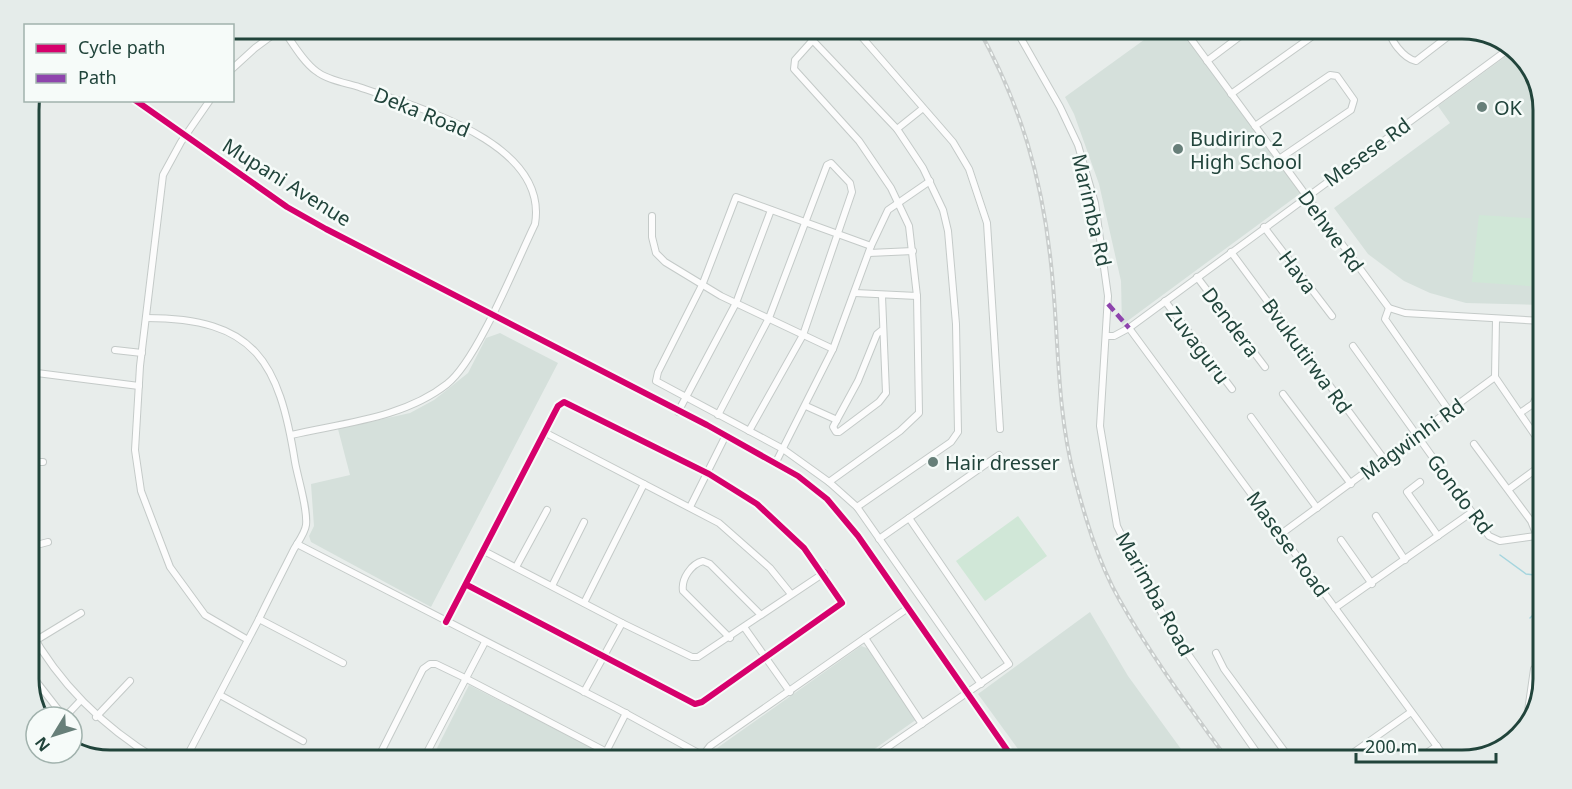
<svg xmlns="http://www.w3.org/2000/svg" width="1572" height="789" font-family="'Noto Sans',sans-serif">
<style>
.built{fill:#d5e0db}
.park{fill:#d0e7d7}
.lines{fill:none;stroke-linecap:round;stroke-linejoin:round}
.stream{stroke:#a5d5de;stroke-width:1.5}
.minor-casing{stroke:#c4cac8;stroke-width:8}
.minor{stroke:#fcfcfc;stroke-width:6}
.rail-casing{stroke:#c9cdcc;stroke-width:4}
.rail{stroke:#f6fbf9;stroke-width:1.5;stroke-dasharray:4.5;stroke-linecap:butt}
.quiet{stroke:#8e44ad;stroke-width:4.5;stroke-dasharray:9 4.5;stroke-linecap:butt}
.cycleway-casing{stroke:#f6fbf9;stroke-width:10}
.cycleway{stroke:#d6006c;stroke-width:6}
.poi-dot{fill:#677f79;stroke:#f6fbf9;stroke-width:2}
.labels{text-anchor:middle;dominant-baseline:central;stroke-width:5;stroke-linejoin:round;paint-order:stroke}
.poi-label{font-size:20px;fill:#21443b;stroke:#f6fbf9;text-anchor:start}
.street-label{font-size:20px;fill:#21443b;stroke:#f6fbf9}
.rim{fill:none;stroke:#21443b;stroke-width:3}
</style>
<rect width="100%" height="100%" fill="#e8edeb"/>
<!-- built -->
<g class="built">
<path d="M 1159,29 L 1180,29 L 1301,193 L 1122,325 L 1121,281 L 1099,184 L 1074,114 L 1065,97 Z"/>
<path d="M 1513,51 L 1530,64 L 1543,105 L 1543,305 L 1466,303 L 1430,293 L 1404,281 L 1368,254 L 1334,208 L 1450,123 L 1438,106 Z"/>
<path d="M 500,333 L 558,363 L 431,607 L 311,542 L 309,536 L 314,526 L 311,484 L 350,475 L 338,429 L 410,413 L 434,400 L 468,373 L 486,338 Z"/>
<path d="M 1090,612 L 1128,676 L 1189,760 L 1026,760 L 978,694 Z"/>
<path d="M 861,646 L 867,648 L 917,719 L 859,760 L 716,760 L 710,753 Z"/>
<path d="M 469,685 L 602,753 L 598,760 L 431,760 Z"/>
</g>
<!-- park -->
<g class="park">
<path d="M 1479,215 L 1543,219 L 1543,287 L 1472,282 Z"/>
<path d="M 1018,516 L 1047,556 L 985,601 L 956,561 Z"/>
</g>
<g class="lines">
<!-- stream -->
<g class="stream">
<path d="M 1500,555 L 1526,574 L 1543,576"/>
<path d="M 1530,618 L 1543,605"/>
</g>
<!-- minor casing -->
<g class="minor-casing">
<g id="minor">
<path d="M 282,28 C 292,42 303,62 316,71 C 327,80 346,83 359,87 C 416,107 549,142 535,224 C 517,261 477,361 447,384 C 404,418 343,423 291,435"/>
<path d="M 801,28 L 897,129 L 923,168 L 943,210 L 948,231 L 956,324 L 958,432 L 951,442 L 857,507"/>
<path d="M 854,28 L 953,142 L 969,169 L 987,223 L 1000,429"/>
<path d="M 1015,28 L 1060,107 L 1078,145 L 1095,203 L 1108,296 L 1100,426 L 1117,526 L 1145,584 L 1174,634 L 1262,760"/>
<path d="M 1183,28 L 1389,308 L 1405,313 L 1543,321"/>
<path d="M 1391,28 C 1387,39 1405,59 1416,61 L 1459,28"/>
<path d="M 812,41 L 795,60 L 794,69 L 859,141 L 891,188 L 909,226 L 917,296 L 919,413 L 900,431 L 829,482"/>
<path d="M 1207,61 L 1251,28"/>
<path d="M 232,69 L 255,48 L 282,28"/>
<path d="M 1231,94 L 1324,28"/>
<path d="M 135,100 L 287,207 L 326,229 L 707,425 L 798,476 L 827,499 L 858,536 L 1014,760"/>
<path d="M 210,100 L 181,142 L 163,175 L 140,366 L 135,450 L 141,491 L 170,567 L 205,615 L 248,640"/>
<path d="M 1255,126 L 1330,75 L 1337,76 L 1354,100 L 1351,110 L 1279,159"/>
<path d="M 897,129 L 922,109"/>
<path d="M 652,216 L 652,237 L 656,253 L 665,262 L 721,296 L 833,349"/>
<path d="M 1264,227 L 1332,316"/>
<path d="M 871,246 L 736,197 L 703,283 L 658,372 L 656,381 L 783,449 L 829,482 L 857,507 L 981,684"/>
<path d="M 1231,252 L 1384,459"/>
<path d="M 869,253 L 913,251"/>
<path d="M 1197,277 L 1265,367"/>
<path d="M 855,293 L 917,296"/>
<path d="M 1165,301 L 1232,389"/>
<path d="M 1389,308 L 1385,319 L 1450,412"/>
<path d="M 146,318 C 255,318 279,361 295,462 C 298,479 308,509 306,525 C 305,533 298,542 294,549 C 282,573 270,596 259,619"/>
<path d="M 1129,328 L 1447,760"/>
<path d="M 882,330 L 877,334 L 858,381 L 833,427 L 836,432 L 839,432 L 879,402 L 886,393 L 882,296"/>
<path d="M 1106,336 L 1114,336 L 1129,328 L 1510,48"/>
<path d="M 1353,346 L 1489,536 L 1500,541 L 1543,535"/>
<path d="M 115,350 L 142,353"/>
<path d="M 29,372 L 139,386"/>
<path d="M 1495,377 L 1543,447"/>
<path d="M 1283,394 L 1351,484"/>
<path d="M 806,406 L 837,420"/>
<path d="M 678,412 L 736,303 L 771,210"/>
<path d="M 1520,413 L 1533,404 L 1537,396 L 1540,321"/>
<path d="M 718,415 L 769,318 L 827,165 L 831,163 L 850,183 L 852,192 L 803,335 L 749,431"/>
<path d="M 1251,417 L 1317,508"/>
<path d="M 544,432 L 719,523 L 770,568 L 791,594"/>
<path d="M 1474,444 L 1531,521 L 1537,536"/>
<path d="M 29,462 L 43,462"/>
<path d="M 776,462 L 833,349 L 871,246 L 888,210 L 930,181"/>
<path d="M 1420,482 L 1407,492 L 1438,536"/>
<path d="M 1509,489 L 1543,464"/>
<path d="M 690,507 L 726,435"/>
<path d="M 1376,516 L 1405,560"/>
<path d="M 909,518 L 999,455"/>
<path d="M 1281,534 L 1495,377 L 1496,319"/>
<path d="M 1341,540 L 1372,584"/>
<path d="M 297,544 L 616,708 L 711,760"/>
<path d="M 29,547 L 48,542"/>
<path d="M 484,551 L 622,623 L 584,692"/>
<path d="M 516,567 L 547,510"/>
<path d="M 552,586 L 584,522"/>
<path d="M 584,603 L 644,484"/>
<path d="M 1335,608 L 1472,512"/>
<path d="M 446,622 L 558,406 L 564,402 L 709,474 L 757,504 L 804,548 L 842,603 L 702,702 L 695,704 L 467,585"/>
<path d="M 622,623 L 692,657 L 698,657 L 824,573"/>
<path d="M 744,627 L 790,692"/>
<path d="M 29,629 C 60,685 103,727 158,760"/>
<path d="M 730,638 L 683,591 C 681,579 691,564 703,561 L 710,564 L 761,615"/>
<path d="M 865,638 L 922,724"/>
<path d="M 35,641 L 81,613"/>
<path d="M 1216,653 L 1224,669 L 1291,760"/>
<path d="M 29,672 L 64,717"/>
<path d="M 220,695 L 303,741"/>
<path d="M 65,717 L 81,700"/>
<path d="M 96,717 L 130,681"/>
<path d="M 1526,725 L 1534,669 L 1543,668"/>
<path d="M 1499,749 L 1504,748"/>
<path d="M 606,752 L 626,713"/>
<path d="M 703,755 L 710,746 L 908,608"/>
<path d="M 185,760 L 259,619 L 343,663"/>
<path d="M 377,760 L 423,669 L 430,664 L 436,664 L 465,678 L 622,760"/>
<path d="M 423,760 L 485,642"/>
<path d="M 869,760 L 1009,664 L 909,518 L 879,539"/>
<path d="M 946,760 L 952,758 L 957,760"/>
<path d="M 1343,760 L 1411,712"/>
<path d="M 1416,760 L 1437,746"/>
</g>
</g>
<!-- minor -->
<use href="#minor" class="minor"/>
<!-- rail casing -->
<g class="rail-casing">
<path id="rail" d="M 978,28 C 1021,105 1042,178 1051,264 C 1059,335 1056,406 1074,476 C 1085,517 1098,562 1119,599 C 1151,656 1190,708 1228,760"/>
</g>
<!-- rail -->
<use href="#rail" class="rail"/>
<!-- quiet -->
<path class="quiet" d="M 1108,304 L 1129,328"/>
<!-- cycleway casing -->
<g class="cycleway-casing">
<g id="cycleway">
<path d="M 135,100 L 287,207 L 326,229 L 707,425 L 798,476 L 827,499 L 858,536 L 1014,760"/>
<path d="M 446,622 L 558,406 L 564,402 L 709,474 L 757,504 L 804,548 L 842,603 L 702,702 L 695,704 L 467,585"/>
</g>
</g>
<!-- cycleway -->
<use href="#cycleway" class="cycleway"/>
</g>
<!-- markers -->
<g class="poi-dot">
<circle cx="1482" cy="107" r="6"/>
<circle cx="1178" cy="149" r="6"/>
<circle cx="933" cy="462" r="6"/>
</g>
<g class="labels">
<!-- poi labels -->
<g class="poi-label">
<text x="1494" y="107">OK</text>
<text x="1190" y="138">Budiriro 2<tspan x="1190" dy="23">High School</tspan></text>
<text x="945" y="462">Hair dresser</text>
</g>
<!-- street labels -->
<g class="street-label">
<text transform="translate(422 112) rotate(22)">Deka Road</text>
<text transform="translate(1367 152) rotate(-36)">Mesese Rd</text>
<text transform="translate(287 182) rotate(32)">Mupani Avenue</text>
<text transform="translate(1092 210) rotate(77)">Marimba Rd</text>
<text transform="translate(1331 231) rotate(54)">Dehwe Rd</text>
<text transform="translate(1298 272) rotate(53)">Hava</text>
<text transform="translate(1231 322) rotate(53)">Dendera</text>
<text transform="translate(1198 345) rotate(53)">Zuvaguru</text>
<text transform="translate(1307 356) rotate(54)">Bvukutirwa Rd</text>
<text transform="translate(1412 439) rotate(-36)">Magwinhi Rd</text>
<text transform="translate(1460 494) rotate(53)">Gondo Rd</text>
<text transform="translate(1288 544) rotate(54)">Masese Road</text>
<text transform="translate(1155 594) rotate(61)">Marimba Road</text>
</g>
</g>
<!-- crop -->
<path d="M0 0H1572V789H0ZM110 39H1462A71 71 0 0 1 1533 110V679A71 71 0 0 1 1462 750H110A71 71 0 0 1 39 679V110A71 71 0 0 1 110 39Z" fill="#e5ecea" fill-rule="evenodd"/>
<path class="rim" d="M110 39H1462A71 71 0 0 1 1533 110V679A71 71 0 0 1 1462 750H110A71 71 0 0 1 39 679V110A71 71 0 0 1 110 39Z"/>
<!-- legend -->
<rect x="24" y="24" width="210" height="78" fill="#f6fbf9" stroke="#a1b2ad" stroke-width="1.5"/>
<rect x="36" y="44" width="30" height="9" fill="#d6006c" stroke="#a1b2ad" stroke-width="1.5"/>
<text x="78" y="54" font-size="18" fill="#21443b">Cycle path</text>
<rect x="36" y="74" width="30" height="9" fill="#8e44ad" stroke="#a1b2ad" stroke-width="1.5"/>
<text x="78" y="84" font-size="18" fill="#21443b">Path</text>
<!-- north arrow -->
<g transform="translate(54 735) rotate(232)"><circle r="28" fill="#f6fbf9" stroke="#a1b2ad" stroke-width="1.5"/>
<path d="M0-4.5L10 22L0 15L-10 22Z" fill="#677f79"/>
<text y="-9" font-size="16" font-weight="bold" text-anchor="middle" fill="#21443b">N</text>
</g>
<!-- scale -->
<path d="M1356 753v9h140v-9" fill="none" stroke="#21443b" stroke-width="3"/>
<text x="1365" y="753" font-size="18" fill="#21443b" stroke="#f6fbf9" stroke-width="4.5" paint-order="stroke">200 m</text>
</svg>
